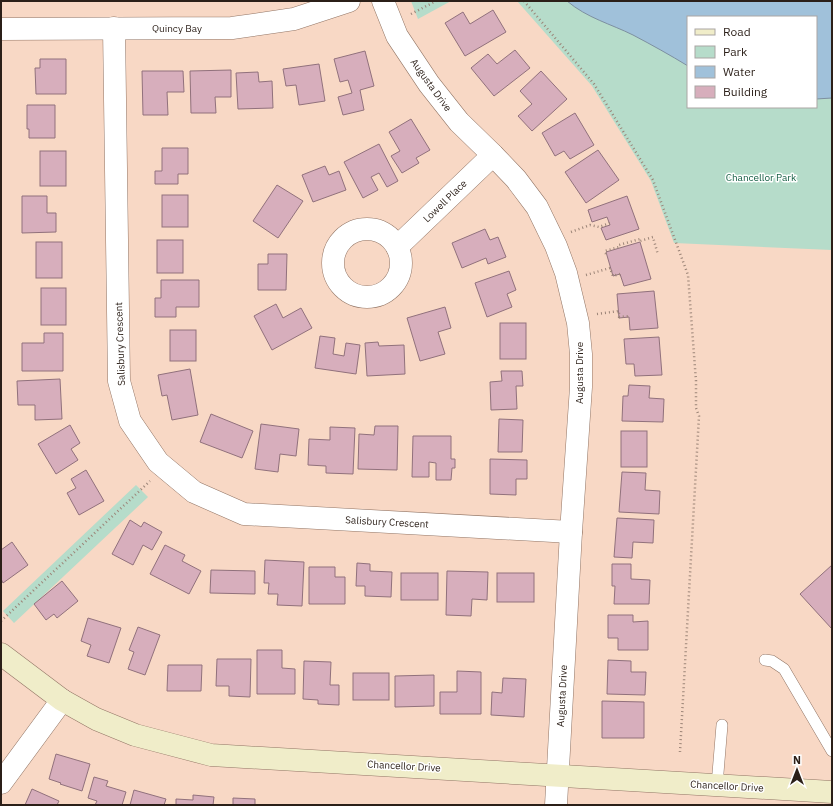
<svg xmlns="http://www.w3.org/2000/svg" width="833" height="806" font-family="'IBM Plex Sans',sans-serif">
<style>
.green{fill:#b6dcca;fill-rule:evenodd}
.water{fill:#a0c1da;stroke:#7d90a0}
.building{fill:#d7aebc;stroke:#91717c}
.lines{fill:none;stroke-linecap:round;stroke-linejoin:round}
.lane-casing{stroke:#927565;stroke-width:12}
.street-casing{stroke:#927565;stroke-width:23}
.secondary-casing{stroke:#927565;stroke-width:23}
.path{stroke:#9b8477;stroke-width:2.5;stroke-dasharray:1 3;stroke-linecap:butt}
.lane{stroke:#fff;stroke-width:11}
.street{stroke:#fff;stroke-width:22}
.secondary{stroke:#f0edc9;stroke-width:22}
.labels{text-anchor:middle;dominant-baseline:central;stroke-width:3;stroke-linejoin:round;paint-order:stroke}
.street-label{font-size:10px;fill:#2b1f18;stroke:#fff}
.park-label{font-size:10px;fill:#145d43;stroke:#fff}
</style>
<rect width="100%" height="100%" fill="#f8d8c5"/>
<!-- green -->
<g class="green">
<path d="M 411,1 L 451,1 L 418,19 Z"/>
<path d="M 517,1 L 832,1 L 832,250 L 674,243 L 651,181 L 592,86 ZM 688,17 L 816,17 L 816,107 L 688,107 Z"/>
<path d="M 136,485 L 148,497 L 14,623 L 3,611 Z"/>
</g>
<!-- water -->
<path class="water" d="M 567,1 L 832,1 L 832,98 L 816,99 L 816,17 L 688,17 L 688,66 C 670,55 652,45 633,35 C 611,24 587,18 567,1 Z"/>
<!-- building -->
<g class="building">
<path d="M 493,10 L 506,32 L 465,56 L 445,23 L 463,12 L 470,24 Z"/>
<path d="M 515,50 L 530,68 L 494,96 L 471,68 L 488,54 L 497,64 Z"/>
<path d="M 365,51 L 374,86 L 360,90 L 364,110 L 343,115 L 338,97 L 352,93 L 348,80 L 340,82 L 334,59 Z"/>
<path d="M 40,59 L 66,59 L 66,94 L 36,94 L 35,68 L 40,68 Z"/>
<path d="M 319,64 L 325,101 L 299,105 L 296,85 L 286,86 L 283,69 Z"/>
<path d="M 231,70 L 231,97 L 215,97 L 216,113 L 191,113 L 190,71 Z"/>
<path d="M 142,71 L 183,71 L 184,92 L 167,92 L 168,115 L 143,115 Z"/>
<path d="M 541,71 L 567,99 L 532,131 L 518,116 L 532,104 L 520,91 Z"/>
<path d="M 258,72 L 259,82 L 272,81 L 273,108 L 238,109 L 236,73 Z"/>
<path d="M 27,105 L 55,105 L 55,138 L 29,138 L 29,129 L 27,129 Z"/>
<path d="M 575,113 L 594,145 L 570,159 L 564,151 L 555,156 L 542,133 Z"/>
<path d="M 411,119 L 430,150 L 416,158 L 419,163 L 402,173 L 391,156 L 400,151 L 389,132 Z"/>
<path d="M 379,144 L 398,181 L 387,187 L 379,173 L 371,177 L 378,190 L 363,198 L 344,162 Z"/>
<path d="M 162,148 L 188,148 L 188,174 L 178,174 L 178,184 L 155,184 L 155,171 L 162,171 Z"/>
<path d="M 598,150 L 619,180 L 586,203 L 565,172 Z"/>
<rect x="40" y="151" width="26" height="35"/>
<path d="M 325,166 L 329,175 L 339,171 L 346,190 L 313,202 L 302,175 Z"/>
<path d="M 277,185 L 303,201 L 278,238 L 253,221 Z"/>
<rect x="162" y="195" width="26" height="32"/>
<path d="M 22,196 L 47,196 L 47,213 L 56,213 L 56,232 L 22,233 Z"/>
<path d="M 627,196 L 639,229 L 606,240 L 601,228 L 610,225 L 607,217 L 592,222 L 588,210 Z"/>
<path d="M 485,229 L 490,240 L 498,237 L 506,257 L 488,264 L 486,258 L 462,268 L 452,243 Z"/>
<rect x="157" y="240" width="26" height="33"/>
<rect x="36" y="242" width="26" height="36"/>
<path d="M 640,242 L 651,279 L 624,286 L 620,274 L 613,276 L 606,252 Z"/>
<path d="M 268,254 L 287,254 L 286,290 L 258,290 L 258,264 L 268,264 Z"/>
<path d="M 509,271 L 516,290 L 507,294 L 512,307 L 487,317 L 475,283 Z"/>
<path d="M 161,280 L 199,280 L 199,307 L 176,307 L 176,317 L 155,317 L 155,298 L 161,298 Z"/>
<rect x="41" y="288" width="25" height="37"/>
<path d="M 654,291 L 658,328 L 630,330 L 629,317 L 619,318 L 617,294 Z"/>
<path d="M 276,304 L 283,318 L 301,308 L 312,328 L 272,350 L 254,316 Z"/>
<path d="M 445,307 L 451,328 L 438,332 L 445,354 L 420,361 L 407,318 Z"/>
<rect x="500" y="323" width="26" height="36"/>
<rect x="170" y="330" width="26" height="31"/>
<path d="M 44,333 L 63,333 L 63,371 L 22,371 L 22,343 L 44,343 Z"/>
<path d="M 320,336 L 335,338 L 333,354 L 344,356 L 346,343 L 360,345 L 356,374 L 315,368 Z"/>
<path d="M 659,337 L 662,375 L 635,376 L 634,364 L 626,364 L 624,339 Z"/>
<path d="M 378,342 L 379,346 L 404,345 L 405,374 L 367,376 L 365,343 Z"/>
<path d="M 190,369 L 198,415 L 172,420 L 167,395 L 162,396 L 158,375 Z"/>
<path d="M 501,371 L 522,371 L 523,386 L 516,386 L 517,409 L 491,410 L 490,382 L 502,381 Z"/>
<path d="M 60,379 L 62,419 L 35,420 L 35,405 L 18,405 L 17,381 Z"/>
<path d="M 629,385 L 650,386 L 649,398 L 664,399 L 663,422 L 622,421 L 623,396 L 628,396 Z"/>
<path d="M 211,414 L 253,431 L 242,458 L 200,442 Z"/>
<path d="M 499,419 L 523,420 L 522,452 L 498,452 Z"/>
<path d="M 261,424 L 299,429 L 296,456 L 280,454 L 278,472 L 255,469 Z"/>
<path d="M 70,425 L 80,443 L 71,449 L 78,460 L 56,474 L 38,444 Z"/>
<path d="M 375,426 L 398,426 L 397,470 L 358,469 L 359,434 L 374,435 Z"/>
<path d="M 330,427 L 355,428 L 353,474 L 326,473 L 326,466 L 308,465 L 309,439 L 330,440 Z"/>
<rect x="621" y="431" width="26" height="36"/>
<path d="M 413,436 L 451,436 L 451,459 L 455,459 L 455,468 L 452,468 L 451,480 L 436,480 L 436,463 L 429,462 L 429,477 L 412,477 Z"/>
<path d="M 490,459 L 527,460 L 527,479 L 516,479 L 516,495 L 490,494 Z"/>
<path d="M 86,470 L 104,501 L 79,515 L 67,493 L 76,488 L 71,479 Z"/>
<path d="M 622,472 L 646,473 L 645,490 L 660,491 L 659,514 L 619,512 Z"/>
<path d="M 617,518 L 654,520 L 653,543 L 633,542 L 632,558 L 614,557 Z"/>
<path d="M 130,520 L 141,527 L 144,522 L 162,532 L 152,550 L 143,545 L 133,565 L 112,554 Z"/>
<path d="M 12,542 L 28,565 L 3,583 L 1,579 L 1,550 Z"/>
<path d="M 165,545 L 185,555 L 182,561 L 201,571 L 189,594 L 150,574 Z"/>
<path d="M 265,560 L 304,562 L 302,606 L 277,605 L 278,594 L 268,594 L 269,583 L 264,583 Z"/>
<path d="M 357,563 L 370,564 L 370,571 L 392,572 L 391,597 L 365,596 L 365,586 L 356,586 Z"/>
<path d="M 612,564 L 631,564 L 631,579 L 650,580 L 649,604 L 614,604 L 615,586 L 612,586 Z"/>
<path d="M 832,565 L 832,629 L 800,594 Z"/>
<path d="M 309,567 L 335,567 L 335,577 L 345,577 L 345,604 L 309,604 Z"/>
<path d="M 211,570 L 255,571 L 255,594 L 210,593 Z"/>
<path d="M 447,571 L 488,572 L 487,600 L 472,599 L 471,616 L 446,615 Z"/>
<rect x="401" y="573" width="37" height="27"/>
<rect x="497" y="573" width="37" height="29"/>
<path d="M 62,581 L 78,601 L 57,618 L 54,614 L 46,620 L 34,604 Z"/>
<path d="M 608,615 L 633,615 L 633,622 L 648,621 L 648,650 L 618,650 L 618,638 L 608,638 Z"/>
<path d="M 88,618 L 121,628 L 109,663 L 87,656 L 91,645 L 81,641 Z"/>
<path d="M 138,627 L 160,635 L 145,675 L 128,669 L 134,652 L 129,650 Z"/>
<path d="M 257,650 L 282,650 L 282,668 L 295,669 L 295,694 L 257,694 Z"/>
<path d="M 217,659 L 251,659 L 250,697 L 229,696 L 229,686 L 216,686 Z"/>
<path d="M 608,660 L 631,661 L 631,672 L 646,672 L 645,695 L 607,694 Z"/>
<path d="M 304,661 L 331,662 L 330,685 L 339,685 L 339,705 L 318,704 L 318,700 L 303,699 Z"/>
<path d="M 168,665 L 202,665 L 201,691 L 167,691 Z"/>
<path d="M 457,671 L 481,672 L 481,714 L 440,714 L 440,692 L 457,692 Z"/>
<rect x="353" y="673" width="36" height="27"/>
<path d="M 434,675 L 434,706 L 395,707 L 395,676 Z"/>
<path d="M 503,678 L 526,679 L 524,717 L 491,715 L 492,692 L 502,693 Z"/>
<path d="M 602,701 L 644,702 L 644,738 L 602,738 Z"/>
<path d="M 56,754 L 90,764 L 82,791 L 60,784 L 61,783 L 49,779 Z"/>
<path d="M 94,777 L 108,781 L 106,786 L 126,792 L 122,805 L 95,805 L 97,801 L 88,798 Z"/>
<path d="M 32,789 L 59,801 L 57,805 L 25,805 Z"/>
<path d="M 134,790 L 166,799 L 164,805 L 130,805 Z"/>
<path d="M 193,795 L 214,797 L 213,805 L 176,805 L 176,799 L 193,800 Z"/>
<path d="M 233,798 L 255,799 L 255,805 L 233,805 Z"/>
</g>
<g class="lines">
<!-- lane casing -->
<g class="lane-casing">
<g id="lane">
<path d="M 765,660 L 772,661 L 784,669 L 832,751"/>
<path d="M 717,785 L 722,725"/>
</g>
</g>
<!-- street casing -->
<g class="street-casing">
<g id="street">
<path d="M 383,1 L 397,36 L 429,84 L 459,122 L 493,155 L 516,179 L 537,207 L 556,246 L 566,273 L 578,323 L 581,354 L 581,387 L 571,532 L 556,805"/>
<path d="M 114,28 L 119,381 L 130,421 L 158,462 L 194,492 L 244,514 L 571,532"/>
<path d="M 1,29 L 232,28 L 294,19 L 349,1"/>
<circle cx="367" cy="263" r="34"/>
<path d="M 397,247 L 493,155"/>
<path d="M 1,783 L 62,700"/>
</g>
</g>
<!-- secondary casing -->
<g class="secondary-casing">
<path id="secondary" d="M 1,654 L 62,700 L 96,719 L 135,735 L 211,755 L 832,792"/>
</g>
<!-- path -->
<g class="path">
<path d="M 524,1 L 594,84 L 653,180 L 688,275 L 696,381 L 696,408 L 699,416 L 680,752"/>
<path d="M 411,14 L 436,1"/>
<path d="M 571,232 L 590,225 L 599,227 L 610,223"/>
<path d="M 606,254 L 605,251 L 619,247 L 619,245 L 640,239 L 640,241 L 653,237 L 658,255"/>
<path d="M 586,275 L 610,268 L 613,276 L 620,274"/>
<path d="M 597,314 L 619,311 L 619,317 L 629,316"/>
<path d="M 1,621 L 150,481"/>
</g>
<!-- lane -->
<use href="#lane" class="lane"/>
<!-- street -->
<use href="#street" class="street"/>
<!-- secondary -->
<use href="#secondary" class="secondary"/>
</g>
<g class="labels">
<!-- street labels -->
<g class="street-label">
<text x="177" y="28">Quincy Bay</text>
<text transform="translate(431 85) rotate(54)">Augusta Drive</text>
<text transform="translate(445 201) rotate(-44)">Lowell Place</text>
<text transform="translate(120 344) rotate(-92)">Salisbury Crescent</text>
<text transform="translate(579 373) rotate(-90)">Augusta Drive</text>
<text transform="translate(387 522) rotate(3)">Salisbury Crescent</text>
<text transform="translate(562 696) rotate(-87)">Augusta Drive</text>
<text transform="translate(404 766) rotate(3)">Chancellor Drive</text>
<text transform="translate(727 786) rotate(3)">Chancellor Drive</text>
</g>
<!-- park labels -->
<g class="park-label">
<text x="761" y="177">Chancellor Park</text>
</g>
</g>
<!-- border -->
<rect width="833" height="806" fill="none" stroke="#2b1f18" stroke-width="4"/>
<!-- legend -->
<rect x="687" y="16" width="130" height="92" fill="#ffffff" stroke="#aaa5a3"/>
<rect x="695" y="29" width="20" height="6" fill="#f0edc9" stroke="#aaa5a3"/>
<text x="723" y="36" font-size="12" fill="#2b1f18">Road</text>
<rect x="695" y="46" width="20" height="12" fill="#b6dcca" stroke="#aaa5a3"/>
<text x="723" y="56" font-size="12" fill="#2b1f18">Park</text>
<rect x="695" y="66" width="20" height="12" fill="#a0c1da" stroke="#aaa5a3"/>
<text x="723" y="76" font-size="12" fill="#2b1f18">Water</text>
<rect x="695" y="86" width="20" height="12" fill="#d7aebc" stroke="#aaa5a3"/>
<text x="723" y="96" font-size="12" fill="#2b1f18">Building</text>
<!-- north arrow -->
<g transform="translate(797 770)" stroke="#ffffff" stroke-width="3" paint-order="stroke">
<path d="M0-3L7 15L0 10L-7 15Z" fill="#2b1f18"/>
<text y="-6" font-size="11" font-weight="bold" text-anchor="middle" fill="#2b1f18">N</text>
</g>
</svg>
